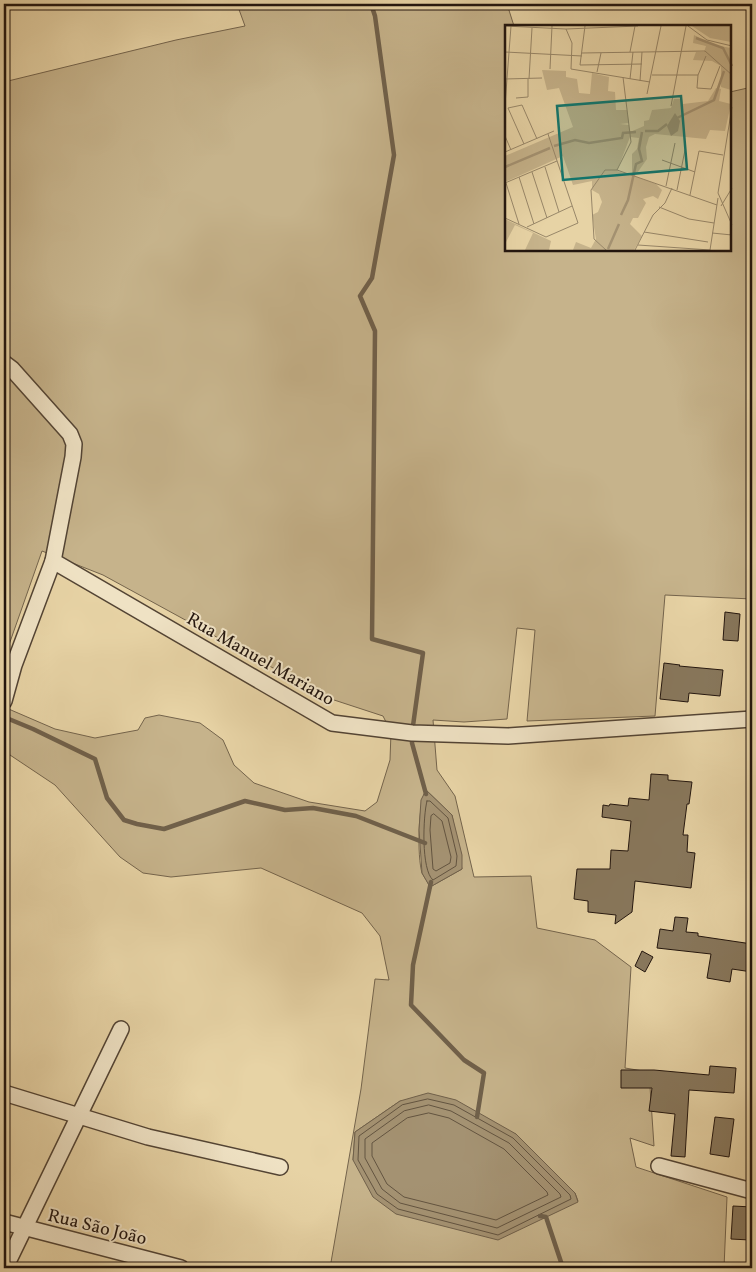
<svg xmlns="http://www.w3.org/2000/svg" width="756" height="1272" font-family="Vollkorn,serif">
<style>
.green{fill:#c6b38b;stroke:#74644c;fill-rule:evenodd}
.water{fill:#a49272;stroke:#70604a}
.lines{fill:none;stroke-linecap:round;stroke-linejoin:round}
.shore{stroke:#635440;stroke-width:1}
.stream{stroke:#70604a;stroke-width:4.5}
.building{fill:#88785d;stroke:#22150e}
.minor-casing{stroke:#534434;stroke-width:18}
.minor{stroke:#efe2c4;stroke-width:15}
.labels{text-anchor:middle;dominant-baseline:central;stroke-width:4;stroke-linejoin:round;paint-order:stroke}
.street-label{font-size:18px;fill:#22150e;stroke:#efe2c4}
.inset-river{fill:none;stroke:#a49272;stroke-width:2.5}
.inset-road{fill:none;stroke:#988769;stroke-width:1}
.view{fill:#0f766e;fill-opacity:0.15;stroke:#0f766e;stroke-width:2.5}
.inset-edge{fill:none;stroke:#22150e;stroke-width:2.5}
</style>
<rect width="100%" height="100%" fill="#e7d3a5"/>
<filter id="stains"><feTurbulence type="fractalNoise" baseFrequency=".004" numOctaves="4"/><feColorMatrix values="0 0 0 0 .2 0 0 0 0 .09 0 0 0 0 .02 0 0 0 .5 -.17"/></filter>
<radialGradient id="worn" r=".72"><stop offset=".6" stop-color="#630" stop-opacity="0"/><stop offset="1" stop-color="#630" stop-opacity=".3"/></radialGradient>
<!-- green -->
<path class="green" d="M 237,4 L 507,4 L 514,26 L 506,26 L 506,250 L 730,250 L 730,92 L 752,87 L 752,599 L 665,595 L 655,716 L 527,721 L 535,630 L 517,628 L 507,719 L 464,722 L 433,720 L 437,770 L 455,796 L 474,877 L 531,876 L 537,928 L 595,940 L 631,967 L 625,1068 L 649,1072 L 654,1146 L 630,1138 L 636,1167 L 727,1197 L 724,1268 L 330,1268 L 361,1089 L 375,979 L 389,980 L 380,936 L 362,913 L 261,868 L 171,877 L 143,873 L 120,857 L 55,785 L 4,751 L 4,707 L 55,729 L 95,738 L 138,730 L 145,718 L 159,715 L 200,723 L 223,740 L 234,765 L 254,783 L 309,802 L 365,811 L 377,802 L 390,760 L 391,732 L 383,716 L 328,698 L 103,575 L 42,551 L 4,659 L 4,82 L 176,40 L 245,26 ZM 426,790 L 452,815 L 462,869 L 430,887 C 428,882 424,877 422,873 C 417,856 418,804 426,790 ZM 400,1101 L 516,1134 L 575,1193 L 578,1201 L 353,1160 L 355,1132 Z"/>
<!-- water -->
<g class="water">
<path d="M 426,790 L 452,815 L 462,855 L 462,869 L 430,887 L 422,873 L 419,830 L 421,800 Z"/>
<path d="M 428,1093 L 456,1100 L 516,1134 L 575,1193 L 578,1202 L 498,1240 L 396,1214 L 373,1197 L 353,1160 L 355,1132 L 400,1101 Z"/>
</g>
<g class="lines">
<!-- shore -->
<g class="shore">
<path d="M 427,801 L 430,801 L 448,818 L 457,856 L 456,866 L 433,880 C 421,870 423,816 427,801 Z"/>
<path d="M 434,814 L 442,821 L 451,857 L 450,863 L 436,871 L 433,869 L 430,830 L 431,816 Z"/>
<path d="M 428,1099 L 454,1105 L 513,1138 L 570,1195 L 571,1199 L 498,1235 L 398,1209 L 377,1194 L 358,1160 L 359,1136 L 402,1105 Z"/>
<path d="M 429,1105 L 451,1111 L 509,1143 L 560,1194 L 561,1197 L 497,1228 L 400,1203 L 382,1189 L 365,1158 L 365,1139 L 404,1111 Z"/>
<path d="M 429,1113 L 449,1118 L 504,1149 L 547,1192 L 548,1195 L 496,1220 L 404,1197 L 387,1184 L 372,1156 L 372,1143 L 407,1118 Z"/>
</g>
<!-- stream -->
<g class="stream">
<path d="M 371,4 L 375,16 L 394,155 L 372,278 L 360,296 L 375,331 L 372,639 L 423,653 L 412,733 L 412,743 L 426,794"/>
<path d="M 4,717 L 33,729 L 95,759 L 107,798 L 124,820 L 137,824 L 164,829 L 245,801 L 285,810 L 313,808 L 356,816 L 425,843"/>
<path d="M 431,882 L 413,965 L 411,1005 L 464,1060 L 484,1073 L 477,1117"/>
<path d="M 540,1216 L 546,1217 L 563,1268"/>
</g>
</g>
<!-- building -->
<g class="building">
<path d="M 725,612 L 740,614 L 738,641 L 723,640 Z"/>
<path d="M 664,663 L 680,665 L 679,666 L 723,670 L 720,696 L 689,693 L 688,702 L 660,699 Z"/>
<path d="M 651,774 L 668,775 L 668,780 L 692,782 L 689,804 L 687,804 L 683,835 L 688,835 L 687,852 L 695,853 L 691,888 L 635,881 L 632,912 L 615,924 L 616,915 L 588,912 L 588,901 L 574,899 L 577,869 L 610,869 L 611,850 L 628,851 L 631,821 L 602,817 L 603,805 L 609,806 L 610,804 L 628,806 L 629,798 L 649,800 Z"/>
<path d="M 675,917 L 688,918 L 686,932 L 698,933 L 698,936 L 752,944 L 752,972 L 732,969 L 730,982 L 707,978 L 711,954 L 657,948 L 660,929 L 673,931 Z"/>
<path d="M 642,951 L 653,957 L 645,972 L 635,966 Z"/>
<path d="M 710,1066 L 736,1068 L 734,1093 L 689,1090 L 685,1157 L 671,1156 L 675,1114 L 649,1111 L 652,1088 L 621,1088 L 621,1070 L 654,1070 L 709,1075 Z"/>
<path d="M 715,1117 L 734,1119 L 729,1157 L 710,1154 Z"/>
<path d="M 733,1206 L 752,1207 L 750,1240 L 731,1239 Z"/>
</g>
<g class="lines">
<!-- minor casing -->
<g class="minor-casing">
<g id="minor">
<path d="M 4,363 L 12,369 L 70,434 L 74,444 L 73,457 L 53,561 L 332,723 L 412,733 L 508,736 L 752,719"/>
<path d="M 4,701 L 14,665 L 53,561"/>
<path d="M 4,1093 L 148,1137 L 280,1167"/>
<path d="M 659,1166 L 752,1191"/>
<path d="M 4,1222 L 181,1268"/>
<path d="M 5,1268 L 121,1029"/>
</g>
</g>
<!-- minor -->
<use href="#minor" class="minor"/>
</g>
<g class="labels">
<!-- street labels -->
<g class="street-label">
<text transform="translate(260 660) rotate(30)">Rua Manuel Mariano</text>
<text transform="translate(97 1228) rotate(14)">Rua São João</text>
</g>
</g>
<!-- overview -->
<g transform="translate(505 25)">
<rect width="226" height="226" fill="#e7d3a5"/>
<path d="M 187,1 L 226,1 L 226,17 L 205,13 ZM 189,10 L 209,20 L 226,23 L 226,65 L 216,62 L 216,41 L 207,36 L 188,35 L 191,27 L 199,27 L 201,21 L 188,18 ZM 37,45 L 61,46 L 61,52 L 72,54 L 74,68 L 85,69 L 87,48 L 104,52 L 103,66 L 110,67 L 111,85 L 122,85 L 124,98 L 115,99 L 124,100 L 125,107 L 139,101 L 139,96 L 144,95 L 147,85 L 166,83 L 169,74 L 177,74 L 178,79 L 203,76 L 211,63 L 216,64 L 214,76 L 226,79 L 220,106 L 205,105 L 201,114 L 150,109 L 144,112 L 141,122 L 142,134 L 130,151 L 151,159 L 157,165 L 153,174 L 148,171 L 138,174 L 141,178 L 133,193 L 128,193 L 125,199 L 137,211 L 129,225 L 68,225 L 71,217 L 86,223 L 91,214 L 87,190 L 93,187 L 97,177 L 94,169 L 87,165 L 87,156 L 68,160 L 58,131 L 0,157 L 0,131 L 68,102 L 54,63 L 42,65 ZM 125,112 L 134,113 L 132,124 L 127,129 L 127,150 L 112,146 ZM 0,194 L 46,216 L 44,225 L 20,225 L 28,208 L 10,200 L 0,219 Z" fill="#c6b38b" fill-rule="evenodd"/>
<path d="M 170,88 L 175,96 L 173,106 L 166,111 L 162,101 Z" fill="#a49272"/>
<path class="inset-river" d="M 191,13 L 218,23 L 227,41M 172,93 L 209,75 L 219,46M 140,106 L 153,106 L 162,99M 49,121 L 70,115 L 84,118 L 117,113 L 118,108 L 131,107M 0,142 L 45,123M 116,190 L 123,175 L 131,139 L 137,136 L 134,124 L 137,107M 103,224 L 114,199"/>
<path class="inset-road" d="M 0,1 L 61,4 L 133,1M 183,1 L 202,15 L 227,21M 61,4 L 67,18 L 66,44 L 145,57M 0,27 L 77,31M 125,27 L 130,1M 77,28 L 200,26 L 227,50M 201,31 L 193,50 L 192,63 L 206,64 L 215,41M 75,40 L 137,39M 75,40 L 80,1M 45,44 L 47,1M 92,47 L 96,28M 147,50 L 193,50M 0,54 L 37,53M 24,54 L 27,3M 125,54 L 128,27M 135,56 L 137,27M 142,69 L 156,1M 11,73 L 23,72 L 23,54M 0,80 L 6,1M 166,81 L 181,1M 227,82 L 213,168 L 227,200M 0,111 L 6,125M 19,119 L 3,83 L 17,80 L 32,114M 0,127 L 49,106M 157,135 L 190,147M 40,142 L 54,187M 112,145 L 212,180M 27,147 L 42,193M 14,152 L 29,199M 0,158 L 52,136M 1,158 L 14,199M 161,161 L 170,118M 172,165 L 180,125M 185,170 L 194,126 L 218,130M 216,181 L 227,163M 154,182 L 184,194 L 209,198M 0,193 L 41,212 L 73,198 L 43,109M 22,202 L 67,181M 139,207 L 203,217M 207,208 L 227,210M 133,220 L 205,225 L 213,173M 101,225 L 89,214 L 86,165 L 100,145 L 112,145 L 126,117 L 118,52M 130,225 L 148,190 L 160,178 L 167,163"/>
<path class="view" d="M 176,71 L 182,144 L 58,155 L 52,81 Z"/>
<rect width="226" height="226" class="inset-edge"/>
</g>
<!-- margin -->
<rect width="756" height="1272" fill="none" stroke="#e7d3a5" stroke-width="20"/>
<rect x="5" y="5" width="746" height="1262" fill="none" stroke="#22150e" stroke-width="2.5"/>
<rect x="10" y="10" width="736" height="1252" fill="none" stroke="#22150e"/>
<rect width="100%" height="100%" filter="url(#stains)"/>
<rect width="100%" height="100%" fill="url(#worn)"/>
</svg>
